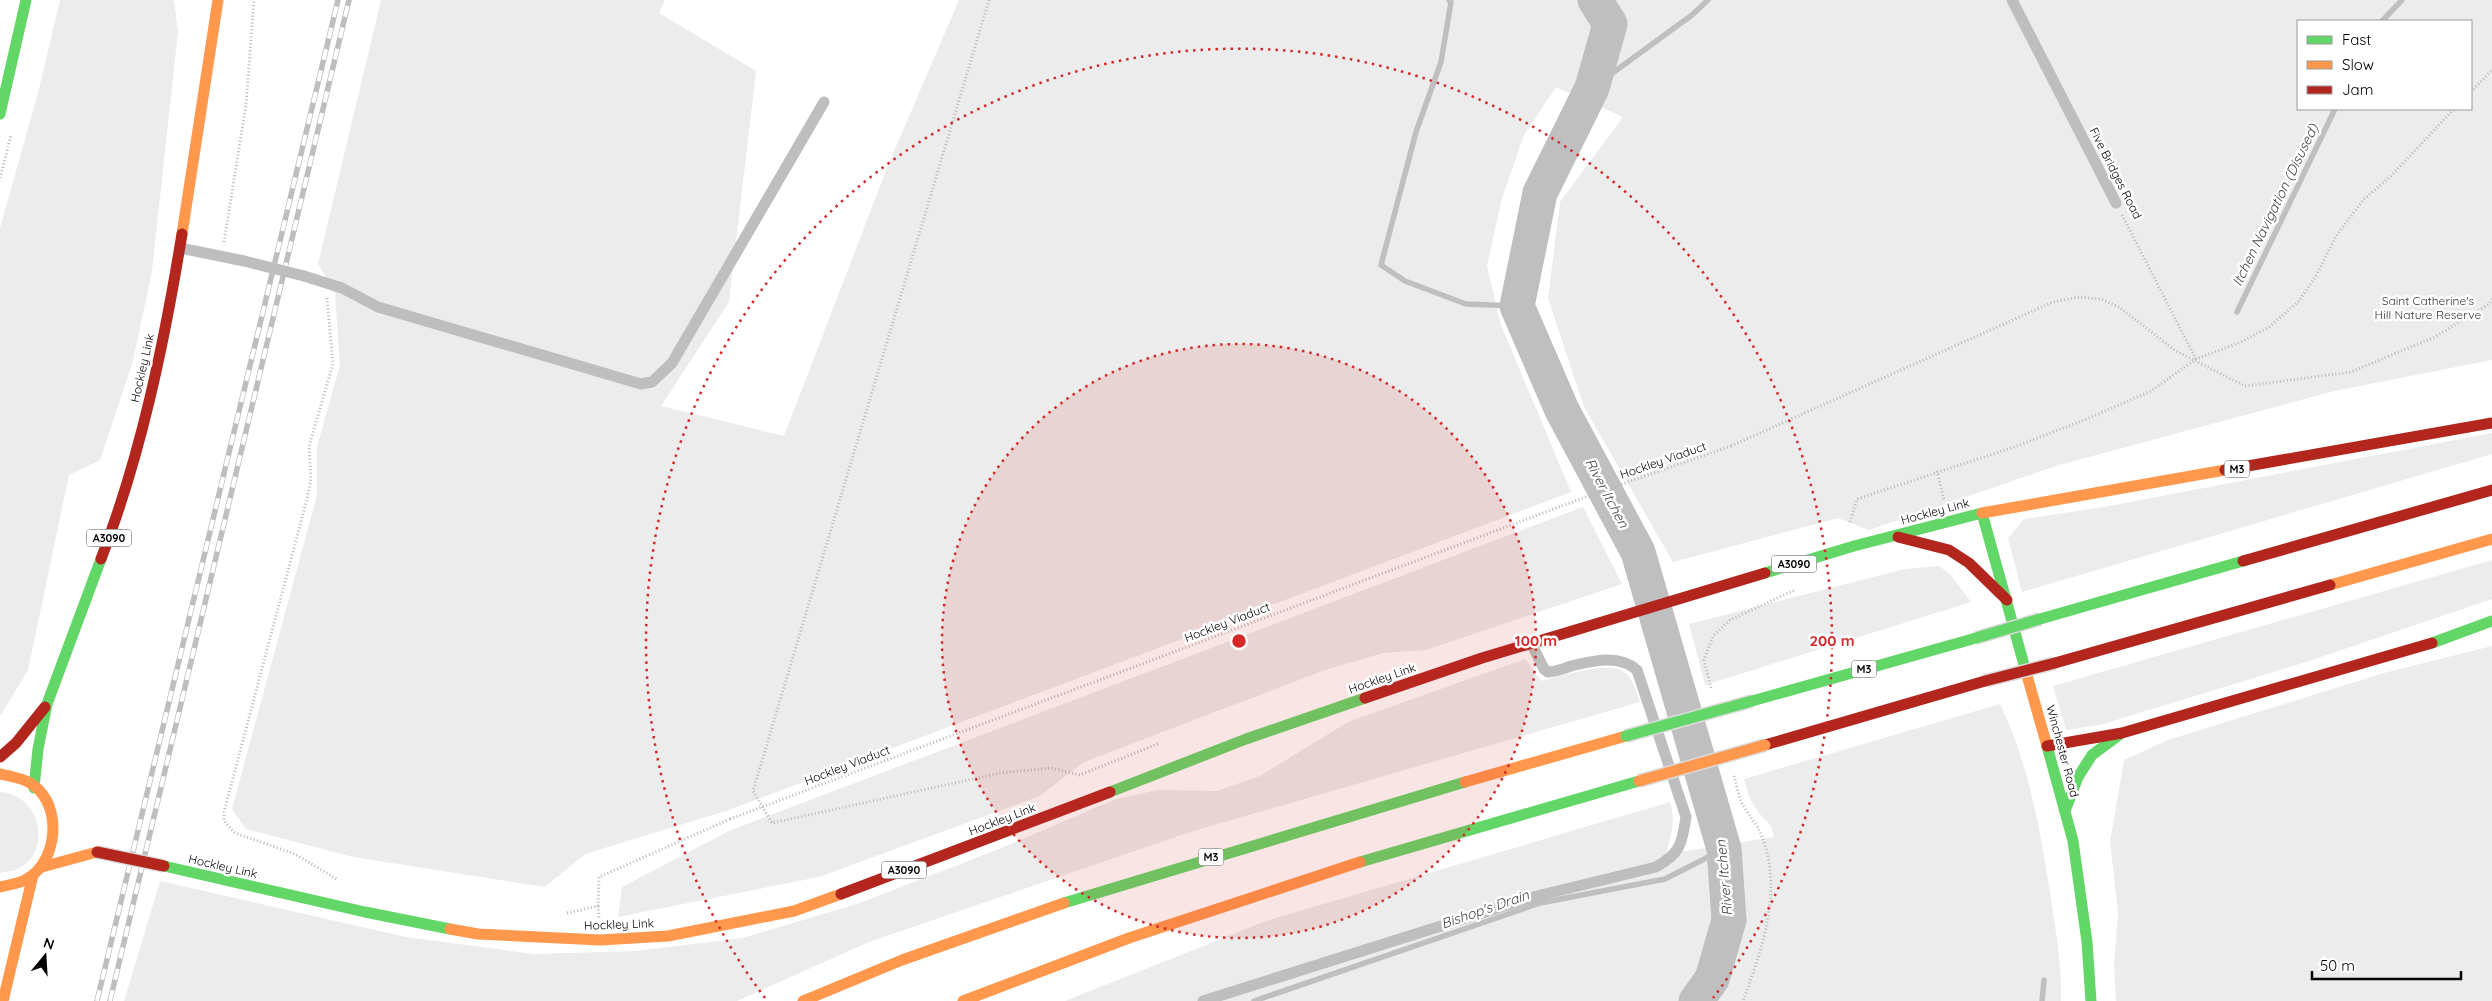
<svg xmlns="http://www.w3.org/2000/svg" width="2492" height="1001" font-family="Quicksand,sans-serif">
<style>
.green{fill:#ececec;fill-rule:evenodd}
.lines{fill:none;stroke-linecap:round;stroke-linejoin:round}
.stream{stroke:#bfbfbf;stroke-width:5.5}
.river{stroke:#bfbfbf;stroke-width:35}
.path{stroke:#b9b9b9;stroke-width:3;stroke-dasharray:1 2.5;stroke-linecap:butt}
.lane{stroke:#bebebe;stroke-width:11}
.fast{stroke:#63d668;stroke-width:11}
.slow{stroke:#ff974d;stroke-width:11}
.jam{stroke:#b3261e;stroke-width:11}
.rail-casing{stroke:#bebebe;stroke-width:5.5}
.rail{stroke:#fff;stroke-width:4;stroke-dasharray:11;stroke-linecap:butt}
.fast-bridge-casing{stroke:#dbdbdb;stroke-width:14;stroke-linecap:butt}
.slow-bridge-casing{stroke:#dbdbdb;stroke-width:14;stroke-linecap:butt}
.jam-bridge-casing{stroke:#dbdbdb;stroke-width:14;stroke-linecap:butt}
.path-bridge{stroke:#b9b9b9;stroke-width:3;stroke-dasharray:1 2.5;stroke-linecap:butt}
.lane-bridge{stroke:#bebebe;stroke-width:11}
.fast-bridge{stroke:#63d668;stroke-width:11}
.slow-bridge{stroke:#ff974d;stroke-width:11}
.jam-bridge{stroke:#b3261e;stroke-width:11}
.ring{fill:none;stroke:#d62828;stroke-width:2.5;stroke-dasharray:2.5 5}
.labels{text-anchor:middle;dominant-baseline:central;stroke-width:5;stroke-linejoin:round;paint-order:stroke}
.shield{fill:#fff;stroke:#4c4c4c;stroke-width:1}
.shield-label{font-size:11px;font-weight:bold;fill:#000}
.street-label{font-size:12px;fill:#000;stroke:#fff}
.park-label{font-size:12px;fill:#333;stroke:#fff}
.water-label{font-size:14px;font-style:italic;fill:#444;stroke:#fff}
.centre{fill:#d62828;stroke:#fff;stroke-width:2.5}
.ring-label{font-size:15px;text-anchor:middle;font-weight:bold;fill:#d62828;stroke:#fff;stroke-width:5;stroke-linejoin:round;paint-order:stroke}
</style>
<rect width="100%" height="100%" fill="#fff"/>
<!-- green -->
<g class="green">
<path d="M 60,0 L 174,0 L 178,32 L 152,271 L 133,361 L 100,460 L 69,475 L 28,670 L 0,716 L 0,228 L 38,93 Z"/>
<path d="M 381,0 L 665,0 L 659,13 L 756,71 L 729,302 L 661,406 L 784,436 L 889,163 L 959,0 L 2492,0 L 2492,360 L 2334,391 L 2059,465 L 1869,530 L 1838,518 L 1673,562 L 1584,407 L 1548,298 L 1560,202 L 1623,117 L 1556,87 L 1524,135 L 1502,198 L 1487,266 L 1501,325 L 1571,492 L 726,811 L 585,854 L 545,887 L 353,857 L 246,829 L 232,809 L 317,495 L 317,447 L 340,365 L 335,293 L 318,264 ZM 2298,21 L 2471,21 L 2471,109 L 2298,109 Z"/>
<path d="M 2492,433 L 2492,454 L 2022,592 L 2008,538 L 2024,519 L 2104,507 Z"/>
<path d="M 1583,507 L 1622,584 L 1426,650 L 1383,653 L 1325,670 L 1084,762 L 1040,796 L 819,877 L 618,917 L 622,887 L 731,830 Z"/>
<path d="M 2492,560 L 2492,599 L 2306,662 L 2100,725 L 2066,730 L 2053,686 Z"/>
<path d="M 1939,566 L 1950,574 L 1971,602 L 1705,685 L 1689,624 L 1905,569 Z"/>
<path d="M 2492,646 L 2492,1001 L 2116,1001 L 2114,965 L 2118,912 L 2110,842 L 2124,760 L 2168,740 L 2384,673 Z"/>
<path d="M 1525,659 L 1541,681 C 1559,677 1608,660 1624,672 C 1633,679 1636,691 1640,702 L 1190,832 L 869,942 L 737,1001 L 124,1001 L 160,881 L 406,937 L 534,954 L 636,951 L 743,938 L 857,904 L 999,849 L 1116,799 L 1158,790 L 1217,791 L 1260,776 L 1348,722 Z"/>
<path d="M 2000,704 C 2029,764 2041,833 2051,899 C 2056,933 2062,966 2061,1001 L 1065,1001 L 1266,921 L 1670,802 C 1676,822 1671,835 1666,854 L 1774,837 C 1771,820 1765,822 1757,810 C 1750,801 1747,790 1744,779 Z"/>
<path d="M 0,792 C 40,793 55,854 15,870 C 11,871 5,872 0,873 Z"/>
</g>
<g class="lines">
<!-- stream -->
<g class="stream">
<path d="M 1449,0 L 1451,2 L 1441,62 L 1416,132 L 1381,265 L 1405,281 L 1466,304 L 1517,306"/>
<path d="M 2382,21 L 2402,0"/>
<path d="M 1592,88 L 1692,15 L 1708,0"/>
<path d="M 2237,312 L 2335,109"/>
<path d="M 1254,1001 L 1540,903 L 1665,879 L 1724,849"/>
<path d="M 2042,1001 L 2044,980"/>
</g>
<!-- river -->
<path class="river" d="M 1595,0 L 1610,24 L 1592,88 L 1540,193 L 1517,306 L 1562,410 L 1638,552 L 1724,849 L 1729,920 L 1712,979 L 1696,1001"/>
<!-- path -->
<g class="path">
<path d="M 989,0 L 753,791 L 772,823 L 1000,773 L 1051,768 L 1080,775 L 1160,743"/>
<path d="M 2471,92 L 2492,70"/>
<path d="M 0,178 L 11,135"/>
<path d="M 2122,215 L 2196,359"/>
<path d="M 224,242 L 246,105 L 254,0"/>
<path d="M 327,298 L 333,364 L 309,446 L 311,479 L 307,499 L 224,812 L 224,821 L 235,833 L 295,854 L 338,880"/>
<path d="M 1731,446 L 2053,302 L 2079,297 L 2101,299 L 2119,307 L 2176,351 L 2245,386 L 2351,372 L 2435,337 L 2489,304 L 2492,299"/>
<path d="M 1937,471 L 1944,500"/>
<path d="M 1850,522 L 1857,499 L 2014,447 L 2087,419 L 2151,391 L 2196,359 L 2241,342 L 2269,327 L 2299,301 L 2316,276 L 2336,236 L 2364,199 L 2390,177 L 2454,109"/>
<path d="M 1711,688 L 1704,660 L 1713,636 L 1730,620 L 1795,590"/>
<path d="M 1734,776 C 1737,785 1738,797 1743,805 C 1748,815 1757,824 1761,834 C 1784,889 1762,949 1743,1001"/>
<path d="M 598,906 L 599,918"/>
<path d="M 567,913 L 598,906 L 599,877 L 730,819"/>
</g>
<!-- lane -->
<g class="lane">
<path d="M 2012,0 L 2116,203"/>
<path d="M 180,248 L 244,261"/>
<path d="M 304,276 L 342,288 L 378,307 L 641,384 L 652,382 L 672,363 L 824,102"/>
<path d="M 1203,1001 L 1533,897 L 1656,867 C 1680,853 1682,845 1686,817 L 1637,670 C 1619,654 1593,661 1571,666 C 1563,669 1556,672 1548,672 L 1544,669 L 1531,643"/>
</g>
<!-- fast -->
<g class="fast">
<path d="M 0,114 L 26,0"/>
<path d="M 1765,573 L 1854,546 L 1982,513 L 2026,672"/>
<path d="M 2040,619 L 2243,561"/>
<path d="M 2432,643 L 2492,621"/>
<path d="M 1752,701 L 1976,638"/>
<path d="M 2047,746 L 2073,841 L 2087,942 L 2091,1001"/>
<path d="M 34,788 L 38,749 L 47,704 L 101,559"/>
<path d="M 1110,792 L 1246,739 L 1365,698"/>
<path d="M 2065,811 L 2078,777 L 2092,755 L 2119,735"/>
<path d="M 1360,862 L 1639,781"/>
<path d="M 164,866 L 365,912 L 450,929"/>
<path d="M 1064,903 L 1465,782"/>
</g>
<!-- slow -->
<g class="slow">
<path d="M 182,234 L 218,0"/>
<path d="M 1982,513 L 2225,470"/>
<path d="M 2330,585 L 2492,539"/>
<path d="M 2026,672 L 2047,746"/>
<path d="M 0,774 C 15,777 28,779 39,790 C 63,815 55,867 23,881 C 16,884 7,885 0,887"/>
<path d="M 1465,782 L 1626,736"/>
<path d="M 42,867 L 97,852"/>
<path d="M 450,929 L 478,934 L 600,940 L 668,936 L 794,911 L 841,894"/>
<path d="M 3,1001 L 33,875"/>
<path d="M 803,1001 L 902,960 L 1064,903"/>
<path d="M 963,1001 L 1129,938 L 1360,862"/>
</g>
<!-- jam -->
<g class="jam">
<path d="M 2225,470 L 2492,423"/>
<path d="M 1898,537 L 1949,550 L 1969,563 L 2007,600"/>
<path d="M 101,559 C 141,455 164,344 182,234"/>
<path d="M 2243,561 L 2492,490"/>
<path d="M 2055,663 L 2330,585"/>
<path d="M 1365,698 L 1482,658 L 1765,573"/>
<path d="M 1765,745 L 1985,681"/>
<path d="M 2047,746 L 2122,733 L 2432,643"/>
<path d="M 0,757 L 16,743 L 45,707"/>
<path d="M 841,894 L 1110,792"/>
</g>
<!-- rail casing -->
<g class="rail-casing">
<g id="rail">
<path d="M 97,1001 L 338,0"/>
<path d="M 110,1001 L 349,0"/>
</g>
</g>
<!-- rail -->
<use href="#rail" class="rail"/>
<!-- fast-bridge casing -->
<g class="fast-bridge-casing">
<g id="fast-bridge">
<path d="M 1976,638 L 2040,619"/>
<path d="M 1626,736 L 1752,701"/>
</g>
</g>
<!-- slow-bridge casing -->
<g class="slow-bridge-casing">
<path id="slow-bridge" d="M 1639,781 L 1765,745"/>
</g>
<!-- jam-bridge casing -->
<g class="jam-bridge-casing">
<g id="jam-bridge">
<path d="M 1985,681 L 2055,663"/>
<path d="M 97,852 L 164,866"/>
</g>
</g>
<!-- path-bridge -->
<path class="path-bridge" d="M 730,819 L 1591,495 L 1731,446"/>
<!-- lane-bridge -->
<path class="lane-bridge" d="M 244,261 L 304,276"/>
<!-- fast-bridge -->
<use href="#fast-bridge" class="fast-bridge"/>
<!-- slow-bridge -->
<use href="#slow-bridge" class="slow-bridge"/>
<!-- jam-bridge -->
<use href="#jam-bridge" class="jam-bridge"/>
</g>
<!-- distance rings -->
<circle cx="1239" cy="641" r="297" fill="#d62828" fill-opacity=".12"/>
<g class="ring">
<circle cx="1239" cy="641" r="297"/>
<path d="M765 998A593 593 0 1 1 1713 998"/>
</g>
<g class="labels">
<!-- shield labels -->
<g class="shield">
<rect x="2224.5" y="460.5" width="25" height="17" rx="4"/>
<rect x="86.5" y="529.5" width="45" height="17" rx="4"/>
<rect x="1771.5" y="555.5" width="45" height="17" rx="4"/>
<rect x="1851.5" y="660.5" width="25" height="17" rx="4"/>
<rect x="1198.5" y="848.5" width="25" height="17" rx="4"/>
<rect x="881.5" y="861.5" width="45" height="17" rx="4"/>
</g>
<g class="shield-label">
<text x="2237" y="469">M3</text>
<text x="109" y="538">A3090</text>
<text x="1794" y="564">A3090</text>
<text x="1864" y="669">M3</text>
<text x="1211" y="857">M3</text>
<text x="904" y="870">A3090</text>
</g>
<!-- street labels -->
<g class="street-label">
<text transform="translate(2116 173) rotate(63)">Five Bridges Road</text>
<text transform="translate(142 368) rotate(-77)">Hockley Link</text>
<text transform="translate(1663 460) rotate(-19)">Hockley Viaduct</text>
<text transform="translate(1935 511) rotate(-15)">Hockley Link</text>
<text transform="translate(1227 622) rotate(-21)">Hockley Viaduct</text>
<text transform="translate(1382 678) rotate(-19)">Hockley Link</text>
<text transform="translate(2063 751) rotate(75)">Winchester Road</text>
<text transform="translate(847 765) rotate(-21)">Hockley Viaduct</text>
<text transform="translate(1002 819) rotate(-21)">Hockley Link</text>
<text transform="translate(223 866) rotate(13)">Hockley Link</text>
<text transform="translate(619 924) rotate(-2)">Hockley Link</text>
</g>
<!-- park labels -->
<g class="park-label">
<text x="2428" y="300">Saint Catherine's<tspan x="2428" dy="14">Hill Nature Reserve</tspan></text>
</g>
<!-- water labels -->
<g class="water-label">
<text transform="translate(2275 205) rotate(-64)">Itchen Navigation (Disused)</text>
<text transform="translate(1607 493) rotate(62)">River Itchen</text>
<text transform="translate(1724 878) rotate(-95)">River Itchen</text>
<text transform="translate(1485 909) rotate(-19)">Bishop's Drain</text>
</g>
</g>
<circle cx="1239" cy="641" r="8" class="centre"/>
<g class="ring-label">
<text x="1536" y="646">100 m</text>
<text x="1832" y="646">200 m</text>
</g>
<!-- legend -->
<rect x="2297" y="20" width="175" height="90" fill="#ffffff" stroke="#999999"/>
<rect x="2307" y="36" width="25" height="8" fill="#63d668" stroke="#999999"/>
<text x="2342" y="45" font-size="15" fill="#000000">Fast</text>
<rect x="2307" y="61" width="25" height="8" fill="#ff974d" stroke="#999999"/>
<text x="2342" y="70" font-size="15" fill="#000000">Slow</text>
<rect x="2307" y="86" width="25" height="8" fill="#b3261e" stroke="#999999"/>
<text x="2342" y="95" font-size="15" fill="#000000">Jam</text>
<!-- north arrow -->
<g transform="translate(45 956) rotate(18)" stroke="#ffffff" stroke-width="4" paint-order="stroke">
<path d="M0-4L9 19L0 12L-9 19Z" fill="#000000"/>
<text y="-8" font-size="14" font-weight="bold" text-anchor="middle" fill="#000000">N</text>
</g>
<!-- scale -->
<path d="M2312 971v8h149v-8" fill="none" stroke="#000000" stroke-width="2.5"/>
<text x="2320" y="971" font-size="15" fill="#000000" stroke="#ffffff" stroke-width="4" paint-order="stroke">50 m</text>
</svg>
